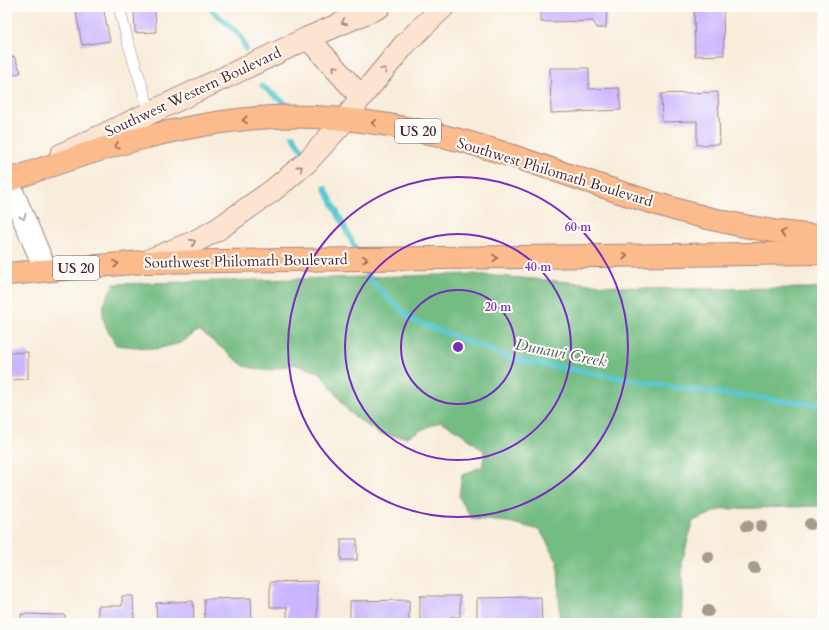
<svg xmlns="http://www.w3.org/2000/svg" width="829" height="630" font-family="Cardo,serif">
<style>
.forest{fill:#73bc82;stroke:#5e6e56}
.lines{fill:none;stroke-linecap:round;stroke-linejoin:round}
.stream{stroke:#5ac8cf;stroke-width:5.5}
.building{fill:#cab6fe}
.service-casing{stroke:#a18683;stroke-width:12}
.minor-casing{stroke:#a18683;stroke-width:24}
.secondary-casing{stroke:#a18683;stroke-width:24}
.trunk-casing{stroke:#a18683;stroke-width:24}
.service{stroke:#fff;stroke-width:11}
.minor{stroke:#fff;stroke-width:22}
.secondary{stroke:#fde4d1;stroke-width:22}
.trunk{stroke:#fbbb8d;stroke-width:22}
.tree{fill:#a49b8c}
.oneway{stroke:#a4827e}
.oneway2{stroke:#9a6557}
.oneway3{stroke:#ae9aa0}
.ring{fill:none;stroke:#7b2cbf;stroke-width:2}
.labels{text-anchor:middle;dominant-baseline:central;stroke-width:4;stroke-linejoin:round;paint-order:stroke}
.shield{fill:#fdfcf7;stroke:#806168;stroke-width:1}
.shield-label{font-size:14px;font-weight:bold;fill:#4a1f2b}
.street-label{font-size:15px;fill:#4a1f2b;stroke:#fdfcf7}
.water-label{font-size:16px;font-style:italic;fill:#505a64;stroke:#fdfcf7}
.centre{fill:#7b2cbf;stroke:#fdfcf7;stroke-width:2}
.ring-label{font-size:12px;text-anchor:middle;font-weight:bold;fill:#7b2cbf;stroke:#fdfcf7;stroke-width:4;stroke-linejoin:round;paint-order:stroke}
</style>
<rect width="100%" height="100%" fill="#fdfcf7"/>
<filter id="ink" filterUnits="userSpaceOnUse"><feTurbulence type="fractalNoise" baseFrequency=".025" numOctaves="2"/><feDisplacementMap in="SourceGraphic" scale="8" xChannelSelector="R" yChannelSelector="G"/><feConvolveMatrix kernelMatrix="1 2 1 2 8 2 1 2 1" color-interpolation-filters="sRGB"/></filter>
<filter id="wash" filterUnits="userSpaceOnUse"><feTurbulence type="fractalNoise" baseFrequency=".012" numOctaves="4" result="noise"/><feDisplacementMap in="SourceGraphic" scale="16" xChannelSelector="R" yChannelSelector="G"/><feGaussianBlur stdDeviation="0.9" result="paint"/><feColorMatrix in="noise" values="0 0 0 0 0 0 0 0 0 0 0 0 0 0 0 0 0 1.4 0 .05"/><feComposite in="paint" operator="in"/></filter>
<g filter="url(#wash)">
<rect width="100%" height="100%" fill="#f8eddb"/>
<!-- forest -->
<path class="forest" d="M 473,274 L 652,289 L 822,288 L 822,506 L 722,509 L 693,521 L 682,562 L 682,623 L 560,623 L 558,563 L 540,530 L 509,522 L 472,519 L 459,497 L 462,475 L 483,466 L 484,451 L 461,433 L 441,421 L 406,437 L 379,434 L 349,412 L 321,373 L 294,364 L 267,371 L 244,366 L 199,330 L 181,343 L 156,349 L 116,345 C 100,319 98,311 114,284 Z"/>
<g class="lines">
<!-- stream -->
<g class="stream">
<path d="M 208,7 L 240,35 L 246,49"/>
<path d="M 262,86 L 286,104"/>
<path d="M 293,136 L 303,151"/>
<path d="M 325,188 L 358,254"/>
<path d="M 362,264 L 370,280 L 412,320 L 516,360 L 692,390 L 822,405"/>
</g>
</g>
<g id="blocks">
<!-- building -->
<g class="building">
<path d="M 75,7 L 103,7 L 110,41 L 82,45 Z"/>
<path d="M 541,7 L 607,7 L 606,28 L 597,28 L 593,21 L 541,22 Z"/>
<path d="M 694,7 L 723,7 L 724,55 L 695,56 Z"/>
<path d="M 155,8 L 156,32 L 135,33 L 134,10 Z"/>
<path d="M 14,56 L 21,72 L 7,78 L 7,59 Z"/>
<path d="M 550,68 L 589,68 L 589,89 L 619,88 L 621,110 L 551,113 Z"/>
<path d="M 718,92 L 720,144 L 697,145 L 697,121 L 662,122 L 661,94 Z"/>
<path d="M 28,352 L 28,379 L 7,380 L 7,353 Z"/>
<rect x="341" y="539" width="16" height="21"/>
<path d="M 317,581 L 317,623 L 287,623 L 287,607 L 270,607 L 270,582 Z"/>
<path d="M 122,596 L 133,596 L 134,623 L 98,623 L 98,606 L 122,606 Z"/>
<path d="M 420,596 L 460,596 L 460,617 L 451,617 L 451,623 L 420,623 Z"/>
<path d="M 541,597 L 542,623 L 477,623 L 477,598 Z"/>
<path d="M 251,598 L 252,623 L 205,623 L 204,599 Z"/>
<path d="M 409,600 L 409,623 L 350,623 L 350,601 Z"/>
<path d="M 193,601 L 194,623 L 157,623 L 156,603 Z"/>
<path d="M 21,614 L 65,615 L 65,623 L 21,623 Z"/>
</g>
</g>
</g>
<g filter="url(#ink)">
<use href="#blocks" fill-opacity="0" stroke="#a18683" stroke-width="1"/>
<g class="lines">
<!-- service casing -->
<g class="service-casing">
<path id="service" d="M 119,7 L 128,42 L 150,112"/>
</g>
<!-- minor casing -->
<g class="minor-casing">
<path id="minor" d="M 7,180 L 42,261 L 48,270"/>
</g>
<!-- secondary casing -->
<g class="secondary-casing">
<g id="secondary">
<path d="M 308,38 L 361,97"/>
<path d="M 61,155 L 308,38 L 379,7"/>
<path d="M 145,262 L 194,242 L 218,229 L 272,191 L 306,163 L 345,120 L 361,97 L 405,44 L 443,7"/>
</g>
</g>
<!-- trunk casing -->
<g class="trunk-casing">
<g id="trunk">
<path d="M 7,181 C 92,150 182,122 273,117 C 345,114 428,129 497,151 C 603,185 709,230 822,236"/>
<path d="M 7,274 L 144,262 L 822,253"/>
</g>
</g>
<!-- service -->
<use href="#service" class="service"/>
<!-- minor -->
<use href="#minor" class="minor"/>
<!-- secondary -->
<use href="#secondary" class="secondary"/>
<!-- trunk -->
<use href="#trunk" class="trunk"/>
</g>
<!-- trees -->
<g class="tree">
<circle cx="810" cy="524" r="6"/>
<circle cx="747" cy="526" r="6"/>
<circle cx="761" cy="526" r="6"/>
<circle cx="708" cy="557" r="6"/>
<circle cx="754" cy="568" r="6"/>
<circle cx="708" cy="611" r="6"/>
</g>
<!-- one-way arrows -->
<defs><path id="oneway-chevron" d="M-2-3.5L2.5 0L-2 3.5" fill="none" stroke-width="1.6" stroke-linecap="round" stroke-linejoin="round"/></defs>
<g class="oneway">
<use href="#oneway-chevron" transform="translate(344 22) rotate(156)"/>
<use href="#oneway-chevron" transform="translate(335 68) rotate(-131)"/>
<use href="#oneway-chevron" transform="translate(384 70) rotate(-50)"/>
<use href="#oneway-chevron" transform="translate(300 168) rotate(-40)"/>
<use href="#oneway-chevron" transform="translate(193 242) rotate(-24)"/>
</g>
<g class="oneway2">
<use href="#oneway-chevron" transform="translate(245 120) rotate(175)"/>
<use href="#oneway-chevron" transform="translate(374 123) rotate(-173)"/>
<use href="#oneway-chevron" transform="translate(117 146) rotate(163)"/>
<use href="#oneway-chevron" transform="translate(783 233) rotate(-172)"/>
<use href="#oneway-chevron" transform="translate(625 256) rotate(-1)"/>
<use href="#oneway-chevron" transform="translate(495 258) rotate(-1)"/>
<use href="#oneway-chevron" transform="translate(365 259) rotate(-1)"/>
<use href="#oneway-chevron" transform="translate(116 264) rotate(-5)"/>
</g>
<use class="oneway3" href="#oneway-chevron" transform="translate(23 217) rotate(68)"/>
</g>
<!-- distance rings -->
<g class="ring">
<circle cx="458" cy="347" r="57"/>
<circle cx="458" cy="347" r="113"/>
<circle cx="458" cy="347" r="170"/>
</g>
<g class="labels">
<!-- shield labels -->
<g class="shield">
<rect x="395" y="119" width="46" height="24" rx="3"/>
<rect x="53" y="256" width="46" height="24" rx="3"/>
</g>
<g class="shield-label">
<text x="418" y="131">US 20</text>
<text x="76" y="268">US 20</text>
</g>
<!-- street labels -->
<g class="street-label">
<text transform="translate(193 92) rotate(-25)">Southwest Western Boulevard</text>
<text transform="translate(555 172) rotate(17)">Southwest Philomath Boulevard</text>
<text transform="translate(246 261) rotate(-1)">Southwest Philomath Boulevard</text>
</g>
<!-- water labels -->
<g class="water-label">
<text transform="translate(561 353) rotate(11)">Dunawi Creek</text>
</g>
</g>
<circle cx="458" cy="347" r="6" class="centre"/>
<g class="ring-label">
<text x="578" y="231">60 m</text>
<text x="538" y="271">40 m</text>
<text x="498" y="311">20 m</text>
</g>
<!-- margin -->
<rect width="829" height="630" fill="none" stroke="#fdfcf7" stroke-width="24"/>
</svg>
